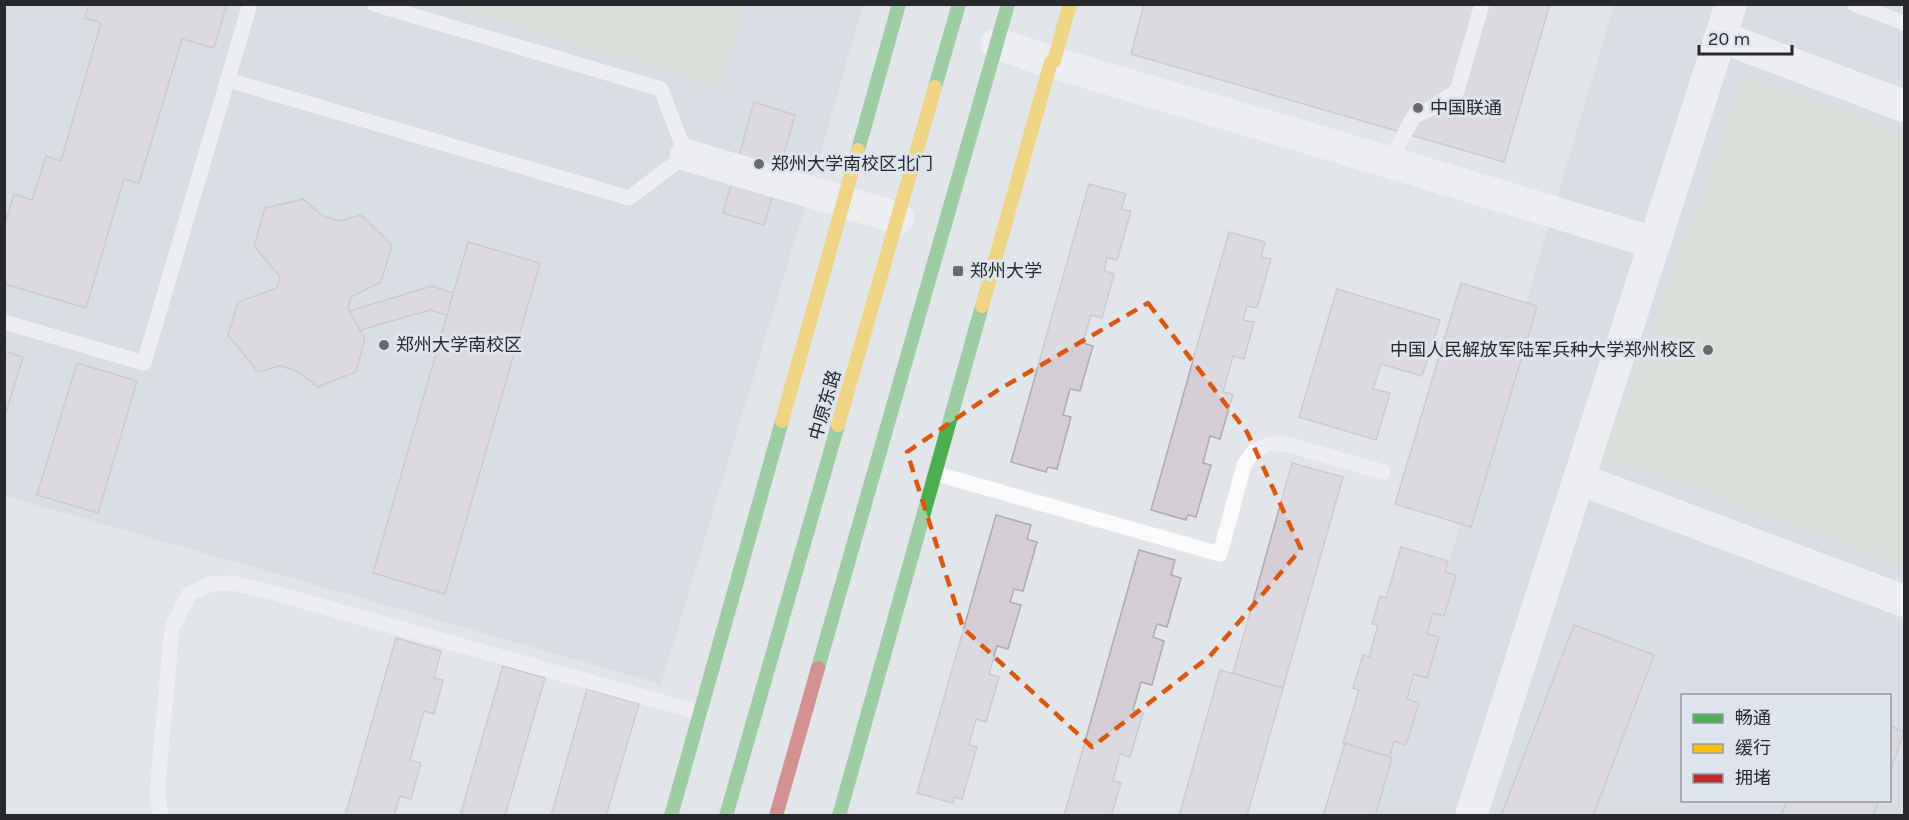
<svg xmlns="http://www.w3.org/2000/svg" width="1909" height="820" font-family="Karla,'Noto Sans SC',sans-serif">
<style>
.built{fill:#cfd6e0;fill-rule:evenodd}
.green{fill:#cfdac7}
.building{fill:#d4cdd6;stroke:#acacb0;stroke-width:1.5}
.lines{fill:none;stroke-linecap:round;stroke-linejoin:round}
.lane{stroke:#fbfbfc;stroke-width:15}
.street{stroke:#fbfbfc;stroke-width:32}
.fast{stroke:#4caf50;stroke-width:14}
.slow{stroke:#ffc107;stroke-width:14}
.jam{stroke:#c62828;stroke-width:14}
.marked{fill:none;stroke:#de570e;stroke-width:4.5;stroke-dasharray:12 8;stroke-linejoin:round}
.poi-dot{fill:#686b6e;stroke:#dee4ed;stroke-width:2}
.labels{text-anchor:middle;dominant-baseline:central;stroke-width:6;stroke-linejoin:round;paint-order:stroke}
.poi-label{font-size:18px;fill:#27292c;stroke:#dee4ed;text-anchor:start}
.street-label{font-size:18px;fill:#27292c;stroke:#dee4ed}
</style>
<rect width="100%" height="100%" fill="#e2e5ea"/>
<!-- built -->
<g class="built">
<path d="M 4,5 L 863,5 L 809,193 L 661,684 L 5,496 Z"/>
<path d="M 1614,5 L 1904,5 L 1904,815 L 1374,816 ZM 1682,696 L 1890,696 L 1890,800 L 1682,800 Z"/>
</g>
<!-- green -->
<g class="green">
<path d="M 733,5 L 744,8 L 720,87 L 446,5 Z"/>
<path d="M 1744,75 L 1904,134 L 1904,566 L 1605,456 Z"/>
</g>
<!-- building -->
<g class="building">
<path d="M 89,4 L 227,4 L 214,48 L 182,39 L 139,183 L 124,179 L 86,308 L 4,284 L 4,227 L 14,194 L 32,200 L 46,156 L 61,161 L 101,23 L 85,18 Z"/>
<path d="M 1144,4 L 1550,4 L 1504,162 L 1131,54 Z"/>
<path d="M 754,102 L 795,115 L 764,225 L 723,213 Z"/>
<path d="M 1089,184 L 1126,194 L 1121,209 L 1131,211 L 1117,260 L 1107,258 L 1104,271 L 1114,274 L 1102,318 L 1091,315 L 1083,343 L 1093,346 L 1080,391 L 1070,389 L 1063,415 L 1071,417 L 1057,469 L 1048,467 L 1046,472 L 1011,462 Z"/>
<path d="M 303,199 L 323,216 L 340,221 L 361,215 L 392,245 L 381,282 L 351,297 L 348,308 L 365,338 L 356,372 L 318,387 L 297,371 L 280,366 L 258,372 L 228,335 L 238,302 L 277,288 L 280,277 L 254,246 L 265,208 Z"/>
<path d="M 1229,232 L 1265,242 L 1261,257 L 1271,259 L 1257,308 L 1247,306 L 1243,320 L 1254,322 L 1244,359 L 1233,356 L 1223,392 L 1233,394 L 1220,439 L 1210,436 L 1203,463 L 1211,465 L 1196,517 L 1188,515 L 1186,520 L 1151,510 Z"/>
<path d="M 468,242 L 540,263 L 445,594 L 373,573 Z"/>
<path d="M 1461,283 L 1537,306 L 1471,527 L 1395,504 Z"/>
<path d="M 432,286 L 453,293 L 447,315 L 430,310 L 360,330 L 349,311 Z"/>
<path d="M 1337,289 L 1440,320 L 1422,376 L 1381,364 L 1373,389 L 1390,393 L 1376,440 L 1299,417 Z"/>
<path d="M 4,351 L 23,357 L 4,419 Z"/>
<path d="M 77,363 L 137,381 L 98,513 L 37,495 Z"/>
<path d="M 1292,463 L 1343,477 L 1283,688 L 1233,673 Z"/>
<path d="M 996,515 L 1031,525 L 1027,539 L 1037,542 L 1023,591 L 1014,589 L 1010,602 L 1021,605 L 1008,649 L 997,646 L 989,674 L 999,677 L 986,722 L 976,719 L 969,745 L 977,747 L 962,799 L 954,797 L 953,803 L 917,793 Z"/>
<path d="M 1401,547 L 1448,561 L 1445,572 L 1456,575 L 1444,616 L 1433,613 L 1427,634 L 1439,637 L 1427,678 L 1414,674 L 1407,699 L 1419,703 L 1406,745 L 1394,741 L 1390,757 L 1343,743 L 1359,690 L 1353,688 L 1363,655 L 1369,657 L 1378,625 L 1372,624 L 1380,596 L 1386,598 Z"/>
<path d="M 1139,550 L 1175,560 L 1171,575 L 1181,578 L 1167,627 L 1157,624 L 1153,637 L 1164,641 L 1152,685 L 1141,682 L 1133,710 L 1143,713 L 1130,757 L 1120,754 L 1113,781 L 1121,783 L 1111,816 L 1064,816 Z"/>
<path d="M 1574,625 L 1654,655 L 1593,816 L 1501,816 Z"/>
<path d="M 396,638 L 441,651 L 434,678 L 443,680 L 434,714 L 424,711 L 410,760 L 421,763 L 411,799 L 400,796 L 394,816 L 345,816 Z"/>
<path d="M 503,666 L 545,678 L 505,816 L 460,816 Z"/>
<path d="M 1220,670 L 1283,688 L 1247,816 L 1179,816 Z"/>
<path d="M 587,689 L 639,704 L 606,816 L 551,816 Z"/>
<path d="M 1890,726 L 1904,732 L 1890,772 Z"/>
<path d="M 1345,743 L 1392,758 L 1375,816 L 1323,816 Z"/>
<path d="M 1787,800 L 1879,800 L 1873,816 L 1781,816 Z"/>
</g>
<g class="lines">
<!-- lane -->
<g class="lane">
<path d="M 1854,4 L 1904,23"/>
<path d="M 228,80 L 629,198 L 686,155 L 661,89 L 374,4"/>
<path d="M 1389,162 L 1414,116 L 1428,110 L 1457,91 L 1482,4"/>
<path d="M 4,322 L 144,363 L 250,4"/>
<path d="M 937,474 L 1220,554 L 1244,465 L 1253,452 L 1269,444 L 1286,444 L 1383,472"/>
<path d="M 161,816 L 157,793 L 172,628 L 189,594 L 210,584 L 233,583 L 278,594 L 701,713"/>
</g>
<!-- street -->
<g class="street">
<path d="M 1721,37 L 1904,106"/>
<path d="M 997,44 L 1051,62 L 1389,162 L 1655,243"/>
<path d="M 686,155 L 898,218"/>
<path d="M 1579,479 L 1904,601"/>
<path d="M 1471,816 L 1731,4"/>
</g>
<!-- fast -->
<g class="fast">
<path d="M 935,87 L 959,4"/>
<path d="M 858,150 L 899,4"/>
<path d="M 818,668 L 1008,4"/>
<path d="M 671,816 L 782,421"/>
<path d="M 726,816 L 838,425"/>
<path d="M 839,816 L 982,306"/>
</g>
<!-- slow -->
<g class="slow">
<path d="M 982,306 L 1051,62 L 1054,61 L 1070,4"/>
<path d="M 782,421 L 858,150"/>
<path d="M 838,425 L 935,87"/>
</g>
<!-- jam -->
<path class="jam" d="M 776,816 L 818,668"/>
</g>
<!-- marked area -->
<path d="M0 0H1909V820H0ZM 1148,303 L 1247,432 L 1301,549 L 1210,656 L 1092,747 L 963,628 L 907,452 L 998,390 Z" fill="#e2e5ea" fill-opacity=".55" fill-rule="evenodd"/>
<path class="marked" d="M 1148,303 L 1247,432 L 1301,549 L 1210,656 L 1092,747 L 963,628 L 907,452 L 998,390 Z"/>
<!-- markers -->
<g class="poi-dot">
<circle cx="1418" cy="108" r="6"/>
<circle cx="759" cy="164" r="6"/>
<rect x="952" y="265" width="12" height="12" rx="3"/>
<circle cx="384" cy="345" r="6"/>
<circle cx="1708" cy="350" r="6"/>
</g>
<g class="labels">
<!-- poi labels -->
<g class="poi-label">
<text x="1430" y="108">中国联通</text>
<text x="771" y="164">郑州大学南校区北门</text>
<text x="970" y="271">郑州大学</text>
<text x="396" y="345">郑州大学南校区</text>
<text x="1696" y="350" text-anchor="end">中国人民解放军陆军兵种大学郑州校区</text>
</g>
<!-- street labels -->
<g class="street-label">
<text transform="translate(825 405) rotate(-74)">中原东路</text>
</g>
</g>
<!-- border -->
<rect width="1909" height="820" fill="none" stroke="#27292c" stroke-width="12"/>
<!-- legend -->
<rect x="1681" y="694" width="210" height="108" fill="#dee4ed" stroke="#9599a0" stroke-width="1.5"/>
<rect x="1693" y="714" width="30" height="9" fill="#4caf50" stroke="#9599a0" stroke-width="1.5"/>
<text x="1735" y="724" font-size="18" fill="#27292c">畅通</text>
<rect x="1693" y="744" width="30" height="9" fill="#ffc107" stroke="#9599a0" stroke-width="1.5"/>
<text x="1735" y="754" font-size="18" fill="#27292c">缓行</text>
<rect x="1693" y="774" width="30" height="9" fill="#c62828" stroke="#9599a0" stroke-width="1.5"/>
<text x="1735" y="784" font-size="18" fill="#27292c">拥堵</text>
<!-- scale -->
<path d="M1699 45v9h93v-9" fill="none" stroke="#27292c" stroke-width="3"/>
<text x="1708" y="45" font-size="18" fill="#27292c" stroke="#dee4ed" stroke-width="4.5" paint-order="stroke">20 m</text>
</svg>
